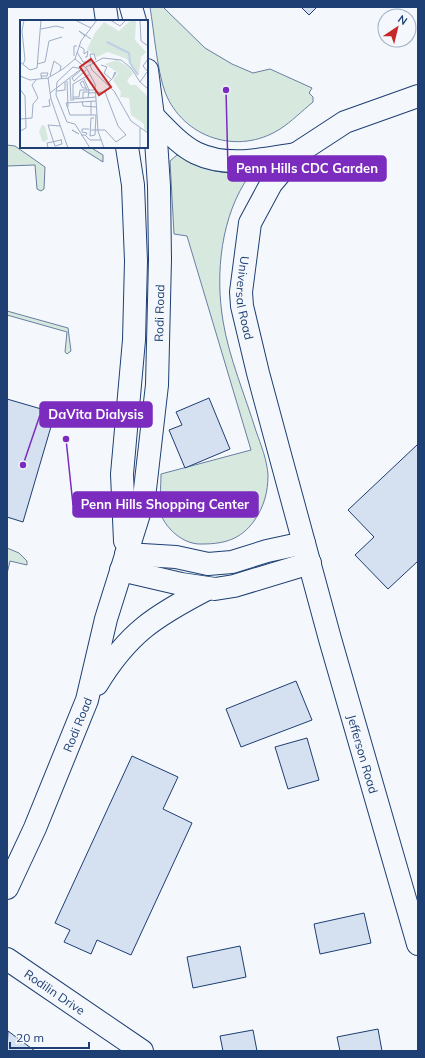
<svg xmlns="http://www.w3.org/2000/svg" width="425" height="1058" font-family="Mulish,sans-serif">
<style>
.green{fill:#d7e8df;stroke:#687fa3}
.building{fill:#d5e0f0;stroke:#1d3f73}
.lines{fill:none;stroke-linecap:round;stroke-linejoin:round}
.minor-casing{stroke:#1d3f73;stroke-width:24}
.major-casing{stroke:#1d3f73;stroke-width:24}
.minor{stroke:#f4f7fb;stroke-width:22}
.major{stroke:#f4f7fb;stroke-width:22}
.labels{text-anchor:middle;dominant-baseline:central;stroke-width:3;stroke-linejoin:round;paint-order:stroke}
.street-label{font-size:12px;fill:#1d3f73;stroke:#f4f7fb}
.inset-river{fill:none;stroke:#bed0e5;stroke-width:2}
.inset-road{fill:none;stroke:#9eadc5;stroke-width:1}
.view{fill:#c62828;fill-opacity:0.15;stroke:#c62828;stroke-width:2}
.inset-edge{fill:none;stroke:#1d3f73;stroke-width:2}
.leader{fill:none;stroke:#7b2cbf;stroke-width:1.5}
.callout-dot{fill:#7b2cbf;stroke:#f4f7fb;stroke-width:1.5}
.callout{fill:#7b2cbf;stroke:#7b2cbf;stroke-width:1.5}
.callout-label{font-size:13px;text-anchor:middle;font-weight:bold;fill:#fff}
</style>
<rect width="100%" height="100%" fill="#f4f7fb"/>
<!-- green -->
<g class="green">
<path d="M 150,7 L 163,7 L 205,48 L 232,64 L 253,73 L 270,69 L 312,88 L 309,93 L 313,97 L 313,102 C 302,111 291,122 280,129 C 238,156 183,138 165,92 C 157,70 154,31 150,7 Z"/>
<path d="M 7,145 L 15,146 L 45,167 L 44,189 L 41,191 L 37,189 L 35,165 L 7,166 Z"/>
<path d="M 79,147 L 90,147 L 103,155 L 103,162 Z"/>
<path d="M 177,155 L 215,171 L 249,176 C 221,216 215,273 223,321 C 229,358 245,395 256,431 C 261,445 267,460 268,475 C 268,492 264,507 254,521 C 241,539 225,544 202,544 C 186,545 169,532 162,517 C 159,508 161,484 161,474 L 251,450 L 187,236 L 174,234 L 170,161 Z"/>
<path d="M 7,311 L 68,328 L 71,351 L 67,354 L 65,352 L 67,332 L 7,315 Z"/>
<path d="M 7,548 L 19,553 L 27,561 L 27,565 L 10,561 L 7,574 Z"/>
</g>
<!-- building -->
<g class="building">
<path d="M 301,7 L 317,7 L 309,15 Z"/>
<path d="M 209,398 L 230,449 L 185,468 L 169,430 L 182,425 L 176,412 Z"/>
<path d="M 7,399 L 55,413 L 23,522 L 7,517 Z"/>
<path d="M 418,444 L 418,561 L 388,589 L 355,555 L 374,537 L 348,510 Z"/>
<path d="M 296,681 L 312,720 L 241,747 L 226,709 Z"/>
<path d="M 307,738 L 319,780 L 288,789 L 275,747 Z"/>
<path d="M 132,756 L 178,777 L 163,809 L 192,823 L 131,955 L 97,940 L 91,954 L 64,942 L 70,930 L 55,923 Z"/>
<path d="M 364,913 L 371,943 L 320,954 L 314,924 Z"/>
<path d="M 240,946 L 246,977 L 193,988 L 187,957 Z"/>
<path d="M 378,1029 L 382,1051 L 340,1051 L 337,1037 Z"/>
<path d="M 253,1030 L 257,1051 L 223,1051 L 220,1036 Z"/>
<path d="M 8,1031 L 35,1051 L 7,1051 Z"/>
</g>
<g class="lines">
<!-- minor casing -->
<g class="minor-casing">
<g id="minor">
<path id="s1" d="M 418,96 L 345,122 L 296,154 L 271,184 L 250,223 L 241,292 L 242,306 L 258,373 L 279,451 L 330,639 L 418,944"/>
<path d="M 154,117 C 167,130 180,145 196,153 C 227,168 264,159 296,154"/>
<path d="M 126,554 L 176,557 L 208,564 L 232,562 L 267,551 L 304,543"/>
<path d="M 121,570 L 181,584 L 215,589 L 234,586 L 310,563"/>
<path id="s2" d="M 7,959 L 142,1051"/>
</g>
</g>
<!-- major casing -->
<g class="major-casing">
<g id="major">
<path d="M 105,7 L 107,21"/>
<path d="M 131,7 L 135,21"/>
<path d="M 125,541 L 122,474 L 134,340 L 136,261 L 133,185 L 127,147"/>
<path d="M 97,684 C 128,633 155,616 207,589"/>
<path id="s3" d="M 7,888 L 35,828 L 87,700 L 106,619 L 144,498 L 157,385 L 160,259 L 159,186 L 156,140 L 147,70"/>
</g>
</g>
<!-- minor -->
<use href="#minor" class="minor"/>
<!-- major -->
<use href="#major" class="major"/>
</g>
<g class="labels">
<!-- street labels -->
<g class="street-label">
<text stroke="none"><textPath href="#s1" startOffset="295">Universal Road</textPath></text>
<text stroke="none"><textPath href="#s3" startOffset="600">Rodi Road</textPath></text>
<text stroke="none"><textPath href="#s3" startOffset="178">Rodi Road</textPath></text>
<text stroke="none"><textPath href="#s1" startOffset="767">Jefferson Road</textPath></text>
<text stroke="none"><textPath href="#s2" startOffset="58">Rodilin Drive</textPath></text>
</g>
</g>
<!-- overview -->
<g transform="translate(20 20)">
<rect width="128" height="128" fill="#f4f7fb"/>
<path d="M 111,0 L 116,0 L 115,20 L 126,32 L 121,37 L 119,54 L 116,54 L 107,39 L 88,32 L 77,37 L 67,29 L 75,13 L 84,2 L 99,11 ZM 97,40 L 110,48 L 113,54 L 107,60 L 110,65 L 116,65 L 128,77 L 128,112 L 124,109 L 124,104 L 111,95 L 109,78 L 100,77 L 101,72 L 93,60 L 98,53 L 85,44 ZM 22,105 L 25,106 L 28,119 L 25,122 L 22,121 L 19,111 Z" fill="#d7e8df"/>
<path class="inset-river" d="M 87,22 L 109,33 L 110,43 L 118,55"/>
<path class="inset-road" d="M 55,0 L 71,8M 90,0 L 100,6 L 106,0M 120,0 L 121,21 L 128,26M 21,9 L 36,6 L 44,8M 65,16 L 59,11 L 71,19M 59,26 L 64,29 L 64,34 L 68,31 L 67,37 L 65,37M 57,32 L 63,42 L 71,42M 54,36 L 54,26 L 57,26M 55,39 L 67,49 L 75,64 L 78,111 L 84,128M 128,39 L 123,46 L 128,52M 0,42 L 10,50 L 17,48 L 21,0M 71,42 L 70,34 L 74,34 L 76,40M 3,44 L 5,40 L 2,11 L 4,0M 17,44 L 25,42 L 29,21 L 42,17M 70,45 L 72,50 L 94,71 L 111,101 L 128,113M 81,45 L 87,47 L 84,53 L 91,59M 66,47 L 83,38 L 101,40 L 111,48 L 120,62 L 128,69M 62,49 L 53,47 L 37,62 L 36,75 L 47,102 L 55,104 L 70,128M 0,56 L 10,60 L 28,58 L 43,49 L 55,39 L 61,21 L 77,0M 21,56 L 27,56 L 28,53 L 21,53 L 21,56 L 22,59M 30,56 L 34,41 L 41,46 L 40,51M 28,58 L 31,79 L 48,128M 50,58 L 51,81M 64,59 L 69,70 L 68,78M 47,61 L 48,87M 54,61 L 52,58 L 61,50M 54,61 L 66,50M 120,62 L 127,52M 88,64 L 89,62 L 92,59 L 96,53 L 95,52 L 93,57M 66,68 L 63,68 L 60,63 L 63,61 L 67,70M 0,69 L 5,76 L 6,108 L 0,111M 37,71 L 45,70 L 45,62M 30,73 L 61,49M 69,73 L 85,72 L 98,106 L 106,115 L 96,122 L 85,110 L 71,110M 53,77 L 59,77 L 60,70 L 75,70M 53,79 L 76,77M 63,79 L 63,72 L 69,72M 53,81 L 53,64 L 69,55M 62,81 L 63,86 L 76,87M 71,81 L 71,95 L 76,95M 22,87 L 30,86 L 29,80 L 31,78M 71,95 L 50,95 L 46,83 L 76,81M 74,98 L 71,98 L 70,116 L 75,115 L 76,95M 0,99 L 12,98 L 13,84 L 18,78 L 12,65 L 16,60M 40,106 L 28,105 L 35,126 L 42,124 L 41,119M 57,113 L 52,110 L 59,114M 61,115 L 65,115 L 70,120 L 81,120M 66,115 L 67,113 L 62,112 L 62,109 L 69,109M 28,128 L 27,123 L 41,120M 120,128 L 120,108"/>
<path class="view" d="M 71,39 L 91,67 L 79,75 L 60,47 Z"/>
<rect width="128" height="128" class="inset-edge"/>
</g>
<!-- callouts -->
<path class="leader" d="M226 90L228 169M23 465L40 415M66 439L73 505"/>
<g class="callout-dot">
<circle cx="226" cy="90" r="4"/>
<circle cx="23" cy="465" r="4"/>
<circle cx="66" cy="439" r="4"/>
</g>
<g class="callout">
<rect x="228" y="156" width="158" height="25" rx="4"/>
<rect x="40" y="402" width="112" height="25" rx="4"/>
<rect x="73" y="492" width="185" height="25" rx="4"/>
</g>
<g class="callout-label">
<text x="307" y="173">Penn Hills CDC Garden</text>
<text x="96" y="419">DaVita Dialysis</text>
<text x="165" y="509">Penn Hills Shopping Center</text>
</g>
<!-- border -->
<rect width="425" height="1058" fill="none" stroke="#1d3f73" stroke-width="16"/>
<!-- north arrow -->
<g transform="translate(397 28) rotate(35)"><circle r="19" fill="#f4f7fb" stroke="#9eadc5"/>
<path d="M0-3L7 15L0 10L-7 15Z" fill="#c62828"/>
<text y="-6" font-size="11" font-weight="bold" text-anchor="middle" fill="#1d3f73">N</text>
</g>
<!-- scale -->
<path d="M10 1042v6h79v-6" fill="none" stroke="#1d3f73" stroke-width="2"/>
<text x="16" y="1042" font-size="12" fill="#1d3f73" stroke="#f4f7fb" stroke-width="3" paint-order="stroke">20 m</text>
</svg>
